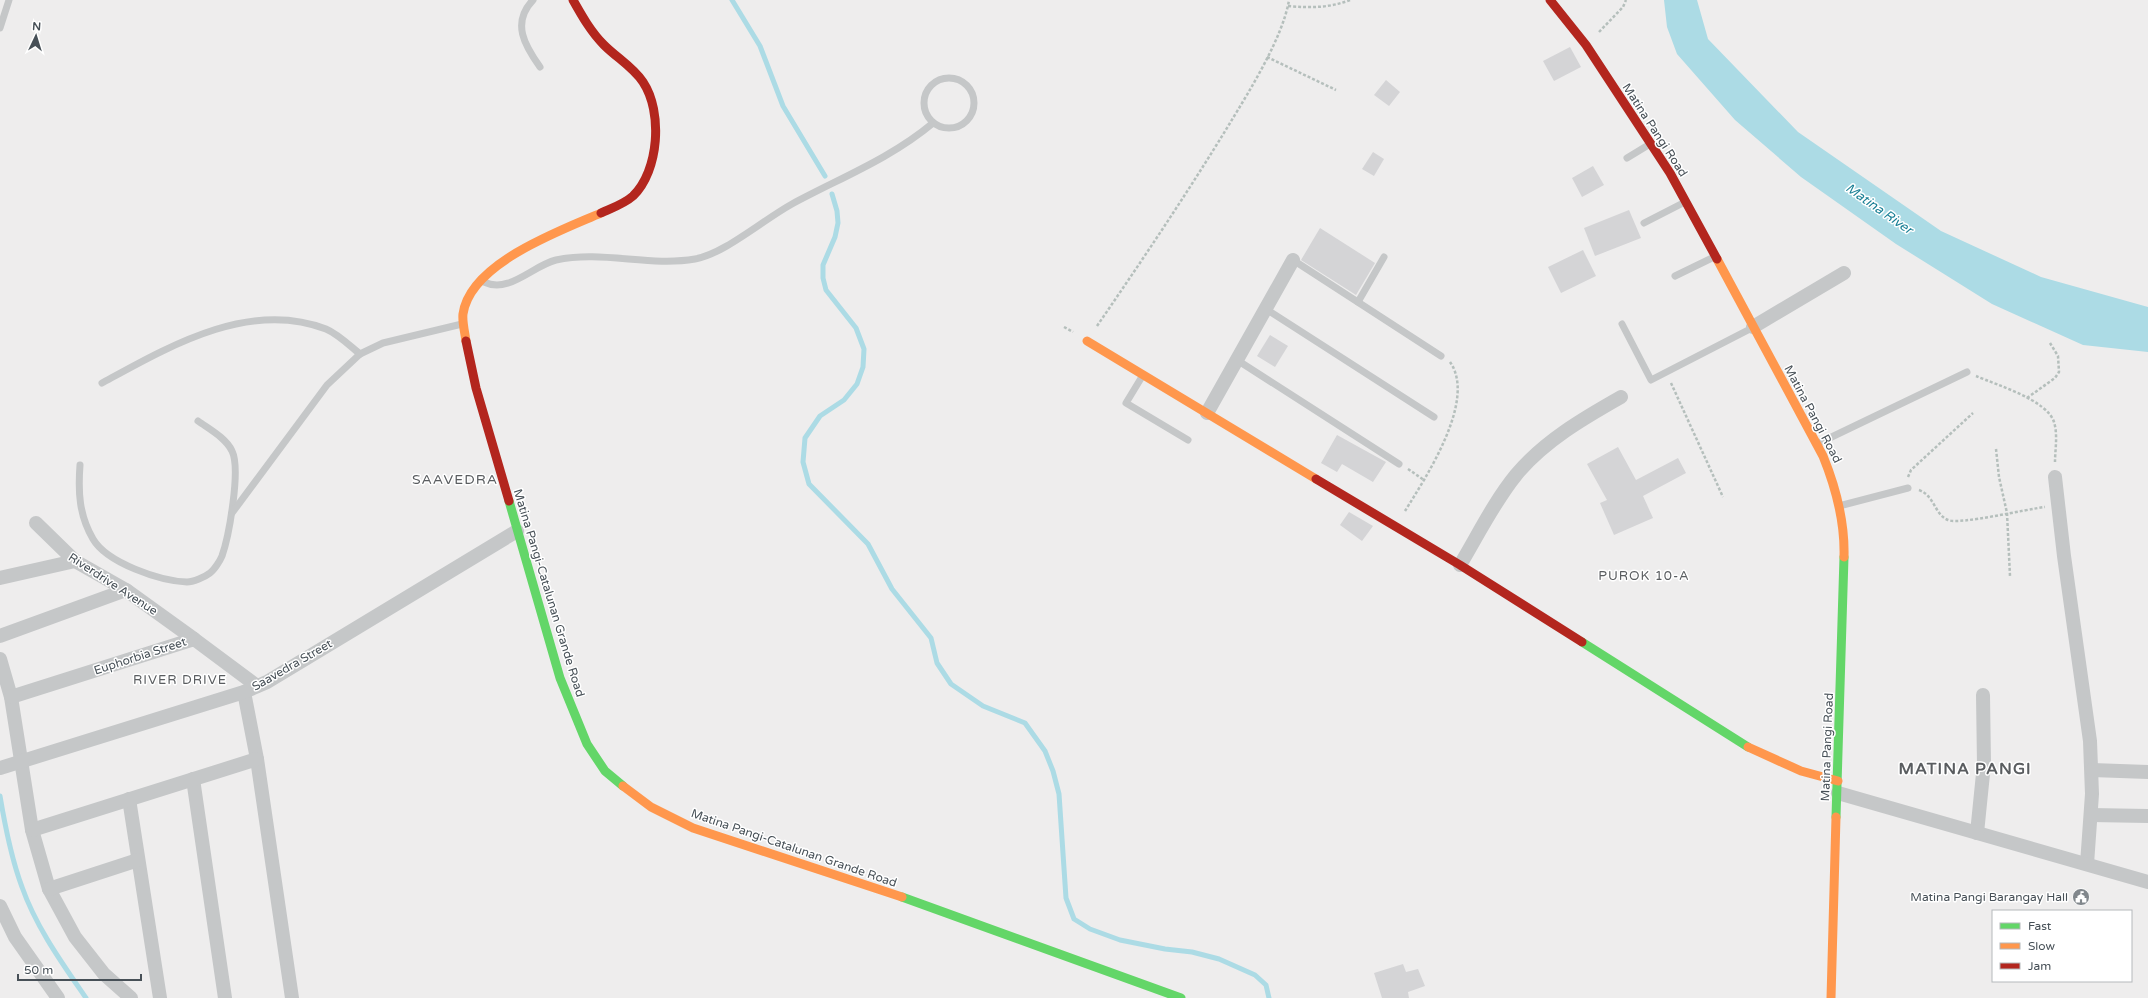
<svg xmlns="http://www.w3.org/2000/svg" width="2148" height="998" font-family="'Varela Round',sans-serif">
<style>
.water{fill:#acdbe5}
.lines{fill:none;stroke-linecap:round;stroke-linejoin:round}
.stream{stroke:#acdbe5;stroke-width:5}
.building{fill:#d4d4d6}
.path{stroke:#b5bfbc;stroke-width:2.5;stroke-dasharray:3 2;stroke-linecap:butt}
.lane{stroke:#c5c7c8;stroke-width:7}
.street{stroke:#c5c7c8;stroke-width:14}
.fast{stroke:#63d668;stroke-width:9}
.slow{stroke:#ff974d;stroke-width:9}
.jam{stroke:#b3261e;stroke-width:9}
.labels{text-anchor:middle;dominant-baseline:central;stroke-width:3;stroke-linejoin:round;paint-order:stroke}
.street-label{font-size:12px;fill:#475057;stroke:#fff}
.poi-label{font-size:12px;fill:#475057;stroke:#fff;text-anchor:end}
.water-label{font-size:13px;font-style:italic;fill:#1b8096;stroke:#fff}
.neighbourhood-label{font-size:13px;letter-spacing:1px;fill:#5a5d60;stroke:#fff}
.quarter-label{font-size:14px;letter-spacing:1px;fill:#5a5d60;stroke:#fff}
.district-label{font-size:16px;font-weight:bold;letter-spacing:1px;fill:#5a5d60;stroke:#fff}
</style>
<rect width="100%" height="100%" fill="#eeeded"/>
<!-- water -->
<path class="water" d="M 1664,0 L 1697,0 L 1708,39 L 1798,132 L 1941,231 L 2041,277 L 2148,307 L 2148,352 L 2083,345 L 1992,304 L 1896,244 L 1801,177 L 1735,120 L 1677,54 L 1667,27 Z"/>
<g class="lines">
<!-- stream -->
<g class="stream">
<path d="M 732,0 L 760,46 L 783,106 L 825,176"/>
<path d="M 832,194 L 837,211 L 838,223 L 835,237 L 823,265 L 823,278 L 826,290 L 856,328 L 864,349 L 863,367 L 857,384 L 844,400 L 820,416 L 805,438 L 803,462 L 809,484 L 868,544 L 892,589 L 931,638 L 937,663 L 951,684 L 983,706 L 1025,723 L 1045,751 L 1053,771 L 1059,794 L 1066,898 L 1074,919 L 1090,929 L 1120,940 L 1165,949 L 1192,952 L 1219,959 L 1255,975 L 1266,985 L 1269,998"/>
<path d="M 0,796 C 5,826 11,858 22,887 C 36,927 62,963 86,998"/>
</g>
</g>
<!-- building -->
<g class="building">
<path d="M 1570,47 L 1581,67 L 1554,81 L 1543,61 Z"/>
<path d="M 1386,80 L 1400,92 L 1389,106 L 1374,95 Z"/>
<path d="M 1373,152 L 1384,159 L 1374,176 L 1362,169 Z"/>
<path d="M 1593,166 L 1604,185 L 1582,197 L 1572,178 Z"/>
<path d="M 1629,210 L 1641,238 L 1595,256 L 1584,228 Z"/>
<path d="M 1320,228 L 1375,263 L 1356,295 L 1301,260 Z"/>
<path d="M 1583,250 L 1596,276 L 1561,293 L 1548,267 Z"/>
<path d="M 1270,335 L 1288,346 L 1275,367 L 1257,356 Z"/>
<path d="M 1337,435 L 1386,462 L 1373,482 L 1342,464 L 1337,472 L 1321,463 Z"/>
<path d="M 1618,447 L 1636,480 L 1678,458 L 1686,473 L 1643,496 L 1653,518 L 1614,535 L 1600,503 L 1607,500 L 1587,464 Z"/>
<path d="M 1349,512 L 1373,526 L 1362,541 L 1340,525 Z"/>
<path d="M 1403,964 L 1406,972 L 1418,969 L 1425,986 L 1408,992 L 1409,998 L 1382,998 L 1374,973 Z"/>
</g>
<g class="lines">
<!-- path -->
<g class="path">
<path d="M 1288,6 C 1311,8 1329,8 1350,0"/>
<path d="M 1599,32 L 1623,7 L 1626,0"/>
<path d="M 1267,57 L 1336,90"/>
<path d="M 1097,326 C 1143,259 1188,192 1230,123 C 1250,90 1283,37 1289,0"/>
<path d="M 1064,327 L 1073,332"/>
<path d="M 1976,376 C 1997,385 2047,400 2054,422 C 2058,435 2055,450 2055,462"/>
<path d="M 1671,383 L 1723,497"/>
<path d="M 2027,398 L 2055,378 L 2059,372 L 2058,356 L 2050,343"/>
<path d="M 1996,449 L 1999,477 L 2007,513 L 2010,576"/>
<path d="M 1408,469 L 1424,480"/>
<path d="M 1908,477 L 1911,470 L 1973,413"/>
<path d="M 1919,490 C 1935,496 1934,514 1948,520 C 1960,525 2027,509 2045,507"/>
<path d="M 1405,511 C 1426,477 1477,400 1450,362"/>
</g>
<!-- lane -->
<g class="lane">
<path d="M 533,0 C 511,23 525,46 540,67"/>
<path d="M 0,28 L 9,0"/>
<circle cx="949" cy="103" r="25"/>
<path d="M 1627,158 L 1650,144"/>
<path d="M 1644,223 L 1685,202"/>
<path d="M 1293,260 L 1441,356"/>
<path d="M 1675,276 L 1714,257"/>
<path d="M 484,282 C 509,294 532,266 556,260 C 602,250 649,267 695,259 C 724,254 763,220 792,204 C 840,178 890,159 933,123"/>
<path d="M 1358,302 L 1384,257"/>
<path d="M 1266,309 L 1434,417"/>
<path d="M 1622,324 L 1651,380 L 1752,328"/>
<path d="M 1237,360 L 1399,464"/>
<path d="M 1143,375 L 1126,403 L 1188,440"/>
<path d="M 102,383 C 168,347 249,299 326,329 C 338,334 350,346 360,354"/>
<path d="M 1817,444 L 1967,372"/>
<path d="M 80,465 C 78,492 79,515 93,539 C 107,563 160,581 187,582 C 193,582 205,577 210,573 C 214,570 220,561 222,556 C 229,536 241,469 232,451 C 226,438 209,429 198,421"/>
<path d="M 1839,506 L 1908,488"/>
<path d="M 232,513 L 327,385 L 360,354 L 383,343 L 462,324"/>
</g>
<!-- street -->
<g class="street">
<path d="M 1753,327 L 1844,273"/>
<path d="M 1207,413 L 1293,260"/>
<path d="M 2055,477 L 2064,556 L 2090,741 L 2092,794 L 2087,864"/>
<path d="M 36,523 L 75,561 L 126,590 L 194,639"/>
<path d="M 1460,565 C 1478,535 1494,502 1516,475 C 1544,441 1584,418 1621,397"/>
<path d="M 0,578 L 75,561"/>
<path d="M 0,636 L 126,590"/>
<path d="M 0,659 L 11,697 L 32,830 L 49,889 L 75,937 L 104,974 L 131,998"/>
<path d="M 244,692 L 257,759 L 292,998"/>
<path d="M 11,697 L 194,639 L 257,686"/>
<path d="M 0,768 L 244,692 L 267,682 L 517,531"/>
<path d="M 2092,770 L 2148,772"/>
<path d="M 193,779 L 225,998"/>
<path d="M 1838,793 L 2148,882"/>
<path d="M 129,799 L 160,998"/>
<path d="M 2091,815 L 2148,816"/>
<path d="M 32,830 L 257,759"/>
<path d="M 1977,833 L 1984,764 L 1983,695"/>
<path d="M 49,889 L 138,860"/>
<path d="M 0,906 L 15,937 L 58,998"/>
</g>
<!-- fast -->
<g class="fast">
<path d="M 509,501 L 560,678 L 587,744 L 605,771 L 623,786"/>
<path d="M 1582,642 L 1748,747"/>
<path d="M 1836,817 L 1844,557"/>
<path d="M 902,897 L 1181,998"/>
</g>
<!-- slow -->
<g class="slow">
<path d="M 1717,259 L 1823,456 C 1836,488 1845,523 1844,557"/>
<path d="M 466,341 C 465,333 462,322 463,314 C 470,263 560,231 601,213"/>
<path d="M 1087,341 L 1316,479"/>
<path d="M 1748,747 L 1801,771 L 1838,781"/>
<path d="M 623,786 L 651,807 L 693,828 L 902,897"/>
<path d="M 1831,998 L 1836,817"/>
</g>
<!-- jam -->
<g class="jam">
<path d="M 573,0 C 582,16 591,32 604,45 C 617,58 633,67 643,82 C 663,112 659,171 633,196 C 624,204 612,208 601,213"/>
<path d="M 1550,0 L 1586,45 L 1670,173 L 1717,259"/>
<path d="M 466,341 L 476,388 L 509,501"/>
<path d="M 1316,479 L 1460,565 L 1582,642"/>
</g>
</g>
<!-- icons -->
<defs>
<g id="civic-disc" transform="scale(0.9)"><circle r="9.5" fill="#81878c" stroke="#fff"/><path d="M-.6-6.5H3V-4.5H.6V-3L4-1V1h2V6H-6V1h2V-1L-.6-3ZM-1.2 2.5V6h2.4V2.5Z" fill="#fff"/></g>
</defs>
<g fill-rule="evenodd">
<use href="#civic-disc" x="2081" y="897"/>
</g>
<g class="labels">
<!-- street labels -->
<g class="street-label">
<text transform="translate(1655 130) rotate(57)">Matina Pangi Road</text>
<text transform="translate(1813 414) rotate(62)">Matina Pangi Road</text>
<text transform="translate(113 584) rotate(33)">Riverdrive Avenue</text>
<text transform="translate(549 593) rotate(73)">Matina Pangi-Catalunan Grande Road</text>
<text transform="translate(140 656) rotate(-18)">Euphorbia Street</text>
<text transform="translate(292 665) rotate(-30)">Saavedra Street</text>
<text transform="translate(1827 747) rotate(-88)">Matina Pangi Road</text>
<text transform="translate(794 848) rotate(19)">Matina Pangi-Catalunan Grande Road</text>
</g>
<!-- poi labels -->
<g class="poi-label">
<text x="2068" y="897">Matina Pangi Barangay Hall</text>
</g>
<!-- water labels -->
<g class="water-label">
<text transform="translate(1879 209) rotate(35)">Matina River</text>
</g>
<!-- neighbourhood labels -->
<g class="neighbourhood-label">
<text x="1644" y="576">PUROK 10-A</text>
<text x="180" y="680">RIVER DRIVE</text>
</g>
<!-- quarter labels -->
<g class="quarter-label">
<text x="455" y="479">SAAVEDRA</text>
</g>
<!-- district labels -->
<g class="district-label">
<text x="1965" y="769">MATINA PANGI</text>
</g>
</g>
<!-- legend -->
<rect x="1992" y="910" width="140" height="72" fill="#ffffff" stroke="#b5b9bc"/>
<rect x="2000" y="923" width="20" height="6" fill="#63d668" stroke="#b5b9bc"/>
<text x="2028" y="930" font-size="12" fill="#475057">Fast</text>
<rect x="2000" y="943" width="20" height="6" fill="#ff974d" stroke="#b5b9bc"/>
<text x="2028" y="950" font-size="12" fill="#475057">Slow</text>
<rect x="2000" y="963" width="20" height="6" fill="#b3261e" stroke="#b5b9bc"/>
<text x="2028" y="970" font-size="12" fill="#475057">Jam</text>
<!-- north arrow -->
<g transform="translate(36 36) rotate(4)" stroke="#ffffff" stroke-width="3" paint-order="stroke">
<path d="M0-3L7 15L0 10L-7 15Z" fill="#475057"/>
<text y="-6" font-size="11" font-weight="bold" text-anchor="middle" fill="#475057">N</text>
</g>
<!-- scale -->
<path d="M18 974v6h123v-6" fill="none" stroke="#475057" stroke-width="2"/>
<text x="24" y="974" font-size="12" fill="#475057" stroke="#ffffff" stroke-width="3" paint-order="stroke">50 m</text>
</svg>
